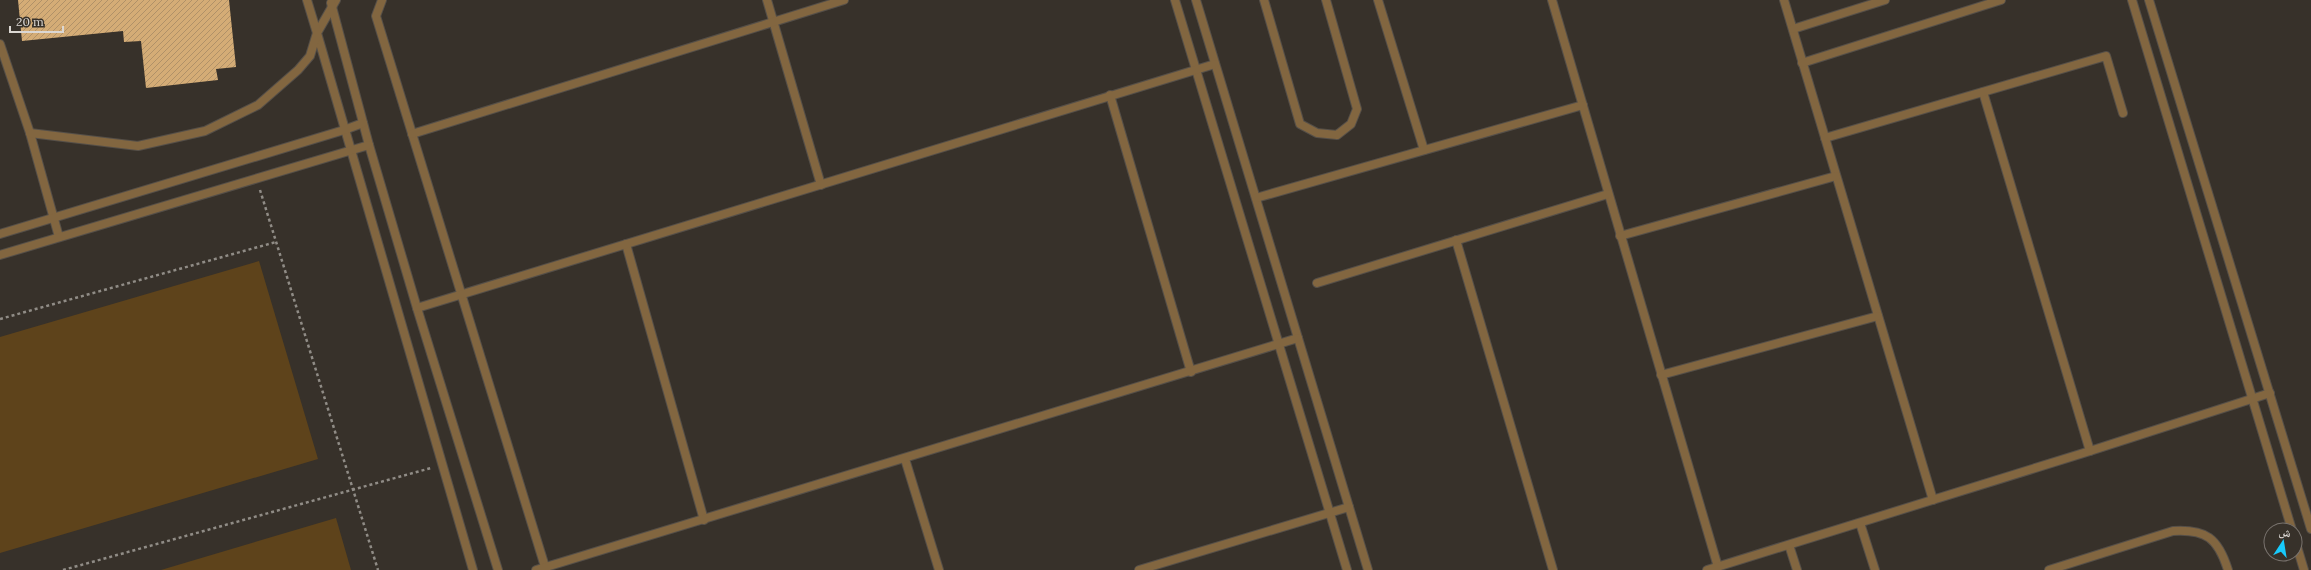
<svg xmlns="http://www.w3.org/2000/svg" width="2311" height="570" font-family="Lora,'Noto Naskh Arabic',serif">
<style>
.grass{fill:#5e431b}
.building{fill:url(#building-hatch)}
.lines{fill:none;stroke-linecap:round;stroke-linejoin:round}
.service-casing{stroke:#554f48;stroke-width:10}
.path{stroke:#908c86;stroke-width:2.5;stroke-dasharray:3 3;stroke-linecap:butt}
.service{stroke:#826640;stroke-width:8}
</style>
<defs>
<pattern id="building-hatch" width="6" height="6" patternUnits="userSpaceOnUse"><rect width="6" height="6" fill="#d4ac76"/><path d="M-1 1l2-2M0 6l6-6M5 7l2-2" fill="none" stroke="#b09168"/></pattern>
</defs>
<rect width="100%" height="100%" fill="#37312a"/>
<!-- grass -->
<g class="grass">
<path d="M 259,261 L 318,459 L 0,553 L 0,337 Z"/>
<path d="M 336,518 L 351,570 L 161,570 Z"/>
</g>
<!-- building -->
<path class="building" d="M 18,0 L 229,0 L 236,67 L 216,69 L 218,80 L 146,88 L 141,41 L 124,42 L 123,31 L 22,41 Z"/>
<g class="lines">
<!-- service casing -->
<g class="service-casing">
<g id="service">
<path d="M 336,0 L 317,33 L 473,570"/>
<path d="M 382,0 L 376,16 L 546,570"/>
<path d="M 767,0 L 821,185"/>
<path d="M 1175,0 L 1347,570"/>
<path d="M 1196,0 L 1368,570"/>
<path d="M 1264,0 L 1300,124 L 1317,133 L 1337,135 L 1351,124 L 1357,109 L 1326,0"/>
<path d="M 1378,0 L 1424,150"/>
<path d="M 1552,0 L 1718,567"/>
<path d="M 1784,0 L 1933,500"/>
<path d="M 2132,0 L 2292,530"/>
<path d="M 2149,0 L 2311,529"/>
<path d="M 331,3 L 369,145 L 417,308 L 498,570"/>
<path d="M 1793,29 L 1885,0"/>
<path d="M 0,44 L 30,133 L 59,237"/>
<path d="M 1802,63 L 2001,0"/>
<path d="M 1983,92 L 2090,451"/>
<path d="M 1110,95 L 1191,372"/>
<path d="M 30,133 L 138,146 L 205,131 L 258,105 L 298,70 L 310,56 L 317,33 L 307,0"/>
<path d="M 412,134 L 844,0"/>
<path d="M 1825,138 L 2106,56 L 2123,113"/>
<path d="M 1256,198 L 1583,105"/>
<path d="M 0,234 L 344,130 L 363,123"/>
<path d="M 1620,236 L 1836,176"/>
<path d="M 1456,240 L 1553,570"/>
<path d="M 626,244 L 704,520"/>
<path d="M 0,255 L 369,145"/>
<path d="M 1317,283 L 1608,194"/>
<path d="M 417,308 L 1215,64"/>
<path d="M 1661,375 L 1878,316"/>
<path d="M 905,459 L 939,570"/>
<path d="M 1860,523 L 1875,570"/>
<path d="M 2295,540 L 2304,570"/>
<path d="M 1789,545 L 1797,570"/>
<path d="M 536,570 L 1298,338"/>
<path d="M 1139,570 L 1349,507"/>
<path d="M 1707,570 L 2090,451 L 2270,393"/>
<path d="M 2049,570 L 2173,531 C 2206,529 2218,538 2228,570"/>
</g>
</g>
<!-- path -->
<g class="path">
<path d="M 260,190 L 378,570"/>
<path d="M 0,319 L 276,242"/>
<path d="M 63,570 L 431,468"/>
</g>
<!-- service -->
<use href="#service" class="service"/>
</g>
<!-- north arrow -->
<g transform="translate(2283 542) rotate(12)"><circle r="19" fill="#37312a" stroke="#79736e"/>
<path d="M0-3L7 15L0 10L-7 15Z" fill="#18cafc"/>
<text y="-6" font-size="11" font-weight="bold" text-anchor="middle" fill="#dbd7d3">ش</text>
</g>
<!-- scale -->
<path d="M10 26v6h53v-6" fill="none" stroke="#dbd7d3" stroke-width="2"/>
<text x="16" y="26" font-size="12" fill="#dbd7d3" stroke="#37312a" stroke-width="3" paint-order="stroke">20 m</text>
</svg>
